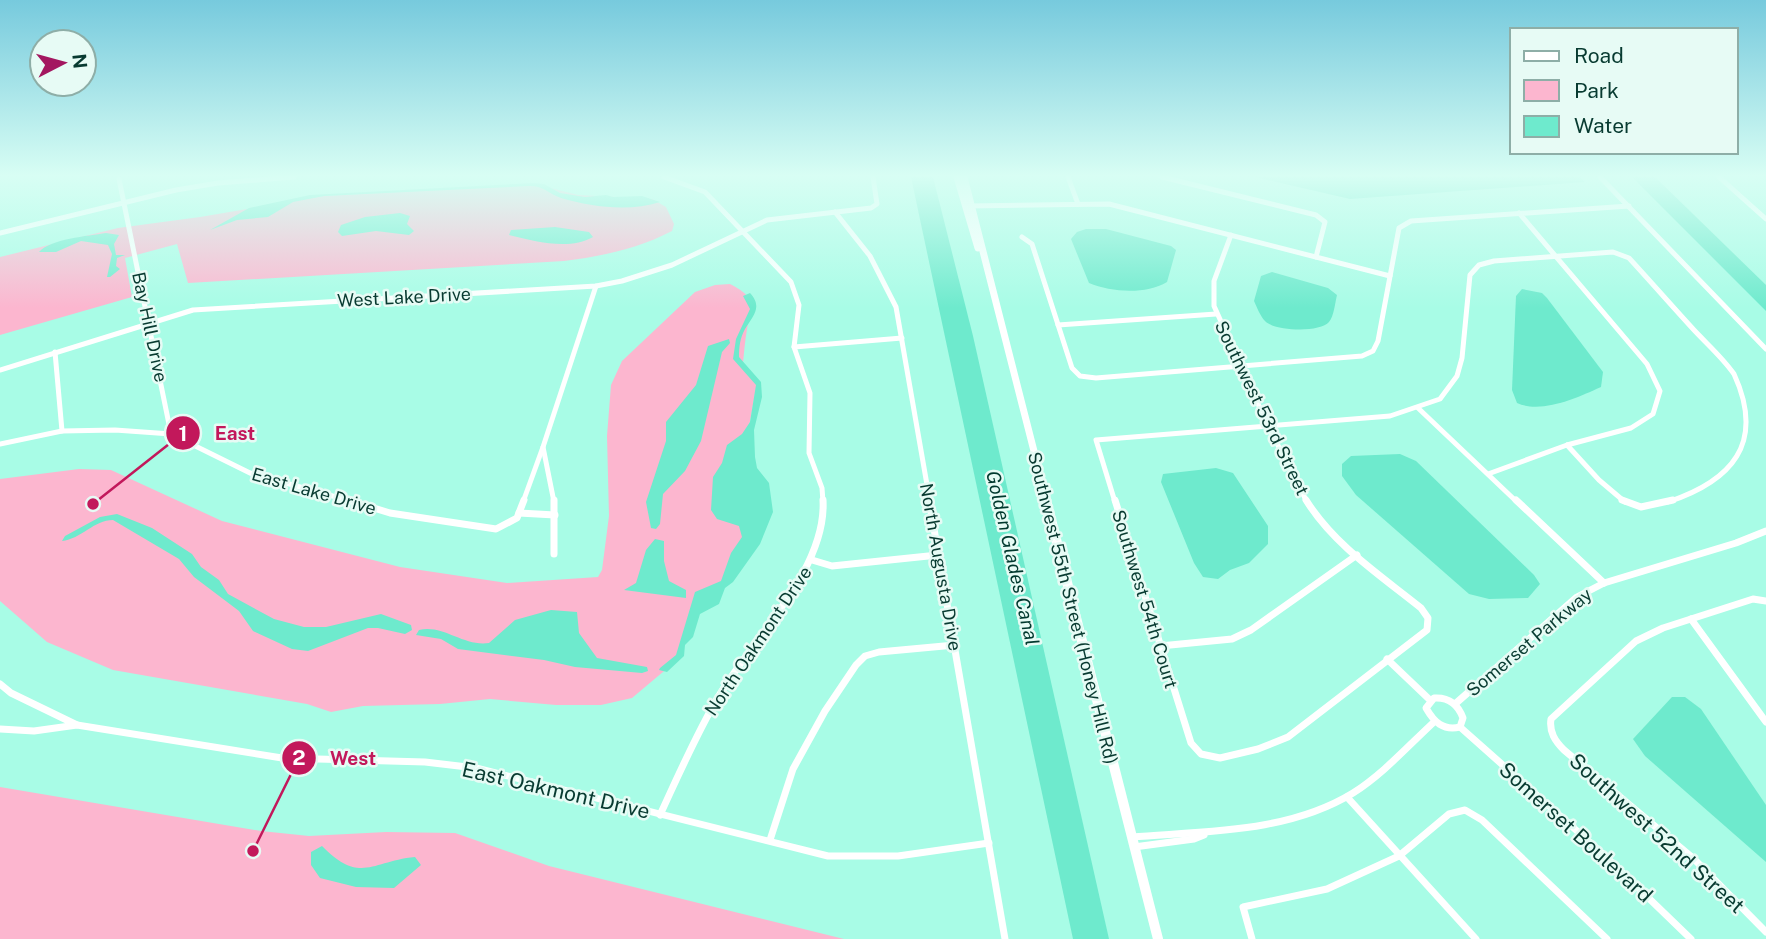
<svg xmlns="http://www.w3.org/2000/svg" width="1766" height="939" font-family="'Public Sans',sans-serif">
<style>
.green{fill:#fcb6cf}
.water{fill:#6eeacd}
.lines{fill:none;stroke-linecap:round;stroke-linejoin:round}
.minor-far1{stroke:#fff;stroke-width:5}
.minor{stroke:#fff;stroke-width:7}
.tertiary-far1{stroke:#fff;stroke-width:7}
.tertiary{stroke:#fff;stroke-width:10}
.labels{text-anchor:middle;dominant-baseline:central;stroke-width:5;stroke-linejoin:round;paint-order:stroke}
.street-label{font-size:18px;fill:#083b31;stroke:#e7fbf5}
.water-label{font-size:19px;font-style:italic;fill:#00392e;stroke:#e7fbf5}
.near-street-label{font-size:21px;fill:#083b31;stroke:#e7fbf5}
.leader{fill:none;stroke:#c2185b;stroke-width:2.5}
.callout-dot{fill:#c2185b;stroke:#e7fbf5;stroke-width:2.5}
.mark-label{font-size:21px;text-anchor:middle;font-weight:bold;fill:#fff}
.callout-label{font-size:19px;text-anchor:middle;font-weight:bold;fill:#c2185b;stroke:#e7fbf5;stroke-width:5;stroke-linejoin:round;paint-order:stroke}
</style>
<rect width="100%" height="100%" fill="#a8fce6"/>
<!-- green -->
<g class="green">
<path d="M 528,185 L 547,187 L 578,195 L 652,199 L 666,207 L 674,224 L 672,231 C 637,249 603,256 564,261 L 188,283 L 177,244 L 125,258 L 132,297 L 0,335 L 0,257 L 118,228 L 200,217 L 324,196 Z"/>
<path d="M 730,284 C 757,298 751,304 747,329 C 745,341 744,352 743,363 L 757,382 L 747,438 L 764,492 L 736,570 L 701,608 L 676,661 L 632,698 L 601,705 L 556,705 L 490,699 L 440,704 L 363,706 L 331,712 L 307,704 L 113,670 L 47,642 L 0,601 L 0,479 L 79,469 L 111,470 L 222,521 L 400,567 L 507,583 L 598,577 L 602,570 L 609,516 L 607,436 L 611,385 L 622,361 L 695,292 L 715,285 Z"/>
<path d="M 0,787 L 261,831 L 309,836 L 386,832 L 455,833 L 549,866 L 844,939 L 0,939 Z"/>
</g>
<!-- water -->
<g class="water">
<path d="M 911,177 L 933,177 L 973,336 L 1109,939 L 1073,939 Z"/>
<path d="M 1255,177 L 1580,177 L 1585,182 L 1350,199 Z"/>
<path d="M 1632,177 L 1655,177 L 1766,285 L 1766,311 Z"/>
<path d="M 533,183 L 544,184 L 560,193 L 585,197 L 606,195 L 613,197 L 642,196 L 660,202 C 629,212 592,207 561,198 C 549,194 544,186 530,186 L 324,196 L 293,202 L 268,217 L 237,220 L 210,230 L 249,208 L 310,195 Z"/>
<path d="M 400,213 L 410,216 L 407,224 L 414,231 L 409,235 L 376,231 L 342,236 L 338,232 L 341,225 L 365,217 Z"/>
<path d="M 555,227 L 589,232 L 593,237 C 569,251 534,241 509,235 L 511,230 Z"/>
<path d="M 1086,229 L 1106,229 L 1171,246 L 1176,250 L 1167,282 C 1145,295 1111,292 1089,283 L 1071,239 L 1077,232 Z"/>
<path d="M 106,233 L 119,235 L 114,244 L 116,255 L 125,255 L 117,258 L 116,266 L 120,269 L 110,277 L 107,277 L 112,254 L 108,245 L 81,241 L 56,252 L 39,252 C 50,239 88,236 106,233 Z"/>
<path d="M 1272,272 L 1328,288 L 1337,295 C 1335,303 1334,316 1329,322 C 1320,333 1274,331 1265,321 C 1260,316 1257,307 1254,301 L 1261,276 Z"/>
<path d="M 1522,289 L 1542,293 L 1547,298 L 1603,372 L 1601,387 C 1577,398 1541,414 1517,403 L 1512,390 L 1516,296 Z"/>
<path d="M 750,293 C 763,307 753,316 745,329 C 740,338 739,347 739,357 L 761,382 L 762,397 L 754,430 L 755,457 L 757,468 L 769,483 L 773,512 L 760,544 L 733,582 L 725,588 L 719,604 L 700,614 L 693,637 L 685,645 L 684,656 L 667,672 L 659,670 L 660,668 L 676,655 L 695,592 L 721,581 L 731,553 L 742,537 L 739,526 L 717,519 L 711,510 L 713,477 L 722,463 L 727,445 L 742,434 L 750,422 L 756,385 L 733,359 L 736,339 L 750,309 L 743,296 Z"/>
<path d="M 729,339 L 730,343 L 722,352 L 701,441 L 685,471 L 663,494 L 660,524 L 656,529 L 651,528 L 646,502 L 666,441 L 666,422 L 696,385 L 708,346 Z"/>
<path d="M 1400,454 L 1416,461 L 1534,575 L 1540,584 L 1528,598 L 1489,599 L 1469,594 L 1356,495 L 1342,476 L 1342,464 L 1351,456 Z"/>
<path d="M 1216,468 L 1233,473 L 1268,526 L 1268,544 L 1249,563 L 1230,570 L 1218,579 L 1203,577 L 1194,563 L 1161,482 L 1163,474 Z"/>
<path d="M 117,514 L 152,528 L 192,554 L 201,567 L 219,580 L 228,594 L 274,619 L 304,627 L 326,627 L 381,614 L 411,625 L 412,630 L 405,634 L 378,628 L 368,628 L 308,651 L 292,649 L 253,631 L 239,611 L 194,577 L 179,559 L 113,520 C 94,520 81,539 62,541 L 65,536 L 100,517 Z"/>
<path d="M 655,539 L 664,541 L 664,561 L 669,581 L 686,590 L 686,598 L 624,590 L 636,583 L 646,550 Z"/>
<path d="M 551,610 L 577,612 L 579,633 L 597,658 L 647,667 L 648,671 L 642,673 L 575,667 L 544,660 L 458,649 L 441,639 L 416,635 L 419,630 C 443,624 464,647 489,643 L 515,620 Z"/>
<path d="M 1672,697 L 1685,697 L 1701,709 L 1766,805 L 1766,862 L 1645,756 L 1633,739 Z"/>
<path d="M 322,846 C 360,885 372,861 415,857 L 421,865 L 394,888 L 356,887 L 320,878 L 311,865 L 311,852 Z"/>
</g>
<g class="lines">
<!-- minor-far1 -->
<g class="minor-far1">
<path d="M 664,177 L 705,192 L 791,282 L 799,305 L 794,347 L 810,393 L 809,453 L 822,488 L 823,502"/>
<path d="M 1068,177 L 1078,204"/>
<path d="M 1162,177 L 1316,215 L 1325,222 L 1316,257"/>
<path d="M 1600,177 L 1766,349"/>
<path d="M 1719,177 L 1766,219"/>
<path d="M 119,179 L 171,434"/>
<path d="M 968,206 L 1109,204 L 1390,276"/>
<path d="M 835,212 L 870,256 L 896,307 L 930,502"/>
<path d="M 0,233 L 176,190 L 218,183 L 294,177"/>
<path d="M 1231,235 L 1214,281 L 1214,306 L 1268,426"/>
<path d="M 1022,237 L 1032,244 L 1072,368 L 1080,376 L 1096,378 L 1362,356 L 1373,351 L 1378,341 L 1399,228 L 1411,221 L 1629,206"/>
<path d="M 1058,325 L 1216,314"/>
<path d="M 794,347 L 902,338"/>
<path d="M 55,352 L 62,431"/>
<path d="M 0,370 L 193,310 L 596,286 L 622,281 L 672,265 L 767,220 L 871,208 L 877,204 L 873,177"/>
<path d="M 1418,408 L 1517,502"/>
<path d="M 1268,426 L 1307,502"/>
<path d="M 1268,426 L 1390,416 L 1440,399 L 1457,376 L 1462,358 L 1470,275 L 1479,265 L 1494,261 L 1613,252 L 1629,258 C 1651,282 1672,306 1694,330 C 1707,344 1723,358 1734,374 C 1766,444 1731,481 1668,502"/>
<path d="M 0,444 L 62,431 L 115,430 L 171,434 L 250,473 L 354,502"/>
<path d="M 1567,445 L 1599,480 L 1625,502"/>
<path d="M 1488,474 L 1567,445 L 1631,428 L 1653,414 L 1660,391 L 1647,364 L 1519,213"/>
<path d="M 523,502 L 543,447"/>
<path d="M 554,502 L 543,447 L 596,286"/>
<path d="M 1115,502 L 1096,440 L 1268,426"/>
</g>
<!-- minor -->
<g class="minor">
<path d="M 348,500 L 390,513 L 496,529 L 517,518 L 524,500"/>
<path d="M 554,500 L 554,554"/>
<path d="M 929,500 L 1005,939"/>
<path d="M 1115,500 L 1191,743 L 1201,754 L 1220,758 L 1258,749 L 1288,737 L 1427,630 L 1428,618 L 1421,608 C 1380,575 1334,545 1306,500"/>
<path d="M 1516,500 L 1604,583"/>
<path d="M 1622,500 L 1641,507 L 1673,500"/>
<path d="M 519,513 L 555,515"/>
<path d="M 812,560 L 832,566 L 938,555"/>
<path d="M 1766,601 L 1753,599 L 1663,628 L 1636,641 L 1551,719 C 1549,732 1555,741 1564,750 L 1694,859 L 1766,932"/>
<path d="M 1691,619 L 1766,722"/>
<path d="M 1160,646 L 1232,639 L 1251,630 L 1357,555"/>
<path d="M 1387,659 L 1430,700"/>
<path d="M 0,684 L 11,693 L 77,725 L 34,731 L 0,729"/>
<path d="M 1434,698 C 1449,697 1458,704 1463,718 L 1460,727 C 1443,731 1434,722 1426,708 Z"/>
<path d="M 1455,704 L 1577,597 L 1604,583 L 1736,543 L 1766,531"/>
<path d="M 77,725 L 282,758 L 425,762 L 476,768 L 828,856 L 898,856 L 989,843"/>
<path d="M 1460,727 L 1603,854 L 1691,939"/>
<path d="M 1347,797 L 1476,939"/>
<path d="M 660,815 C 678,776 695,737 717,699 C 751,640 827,570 823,500"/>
<path d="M 1132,837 C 1205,831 1288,833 1353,793 C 1383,774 1408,746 1434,722"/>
<path d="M 770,840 L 793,769 L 825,711 L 856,665 L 865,656 L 879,652 L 955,645"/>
<path d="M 1134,847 L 1194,839 L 1204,835"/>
<path d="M 1252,939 L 1243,907 L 1327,889 L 1399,856 L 1449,814 L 1465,810 L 1482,820 L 1607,939"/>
</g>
<!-- tertiary-far1 -->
<g class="tertiary-far1">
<path d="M 957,177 L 978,248"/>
<path d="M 964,177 L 1047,502"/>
</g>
<!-- tertiary -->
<path class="tertiary" d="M 1046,500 L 1158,939"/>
</g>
<!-- sky -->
<linearGradient id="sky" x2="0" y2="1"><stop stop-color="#77cadd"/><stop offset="0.57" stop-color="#d8fef4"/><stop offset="1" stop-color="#d8fef4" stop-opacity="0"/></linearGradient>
<rect width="1766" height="308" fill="url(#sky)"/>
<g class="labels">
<!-- street labels -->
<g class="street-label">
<text transform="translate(404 297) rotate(-3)">West Lake Drive</text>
<text transform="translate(150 327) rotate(78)">Bay Hill Drive</text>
<text transform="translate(1262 408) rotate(64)">Southwest 53rd Street</text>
<text transform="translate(314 491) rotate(16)">East Lake Drive</text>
<text transform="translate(941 567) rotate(80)">North Augusta Drive</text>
<text transform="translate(1145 599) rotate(73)">Southwest 54th Court</text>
<text transform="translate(1073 608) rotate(76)">Southwest 55th Street (Honey Hill Rd)</text>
<text transform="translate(758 641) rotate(-56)">North Oakmont Drive</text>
<text transform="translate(1529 642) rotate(-40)">Somerset Parkway</text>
</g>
<!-- water labels -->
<g class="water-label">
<text transform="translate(1013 558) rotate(77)">Golden Glades Canal</text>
</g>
<!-- near-street labels -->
<g class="near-street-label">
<text transform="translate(556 790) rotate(13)">East Oakmont Drive</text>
<text transform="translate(1576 832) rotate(42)">Somerset Boulevard</text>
<text transform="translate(1657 833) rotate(42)">Southwest 52nd Street</text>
</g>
</g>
<!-- callouts -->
<path class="leader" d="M93 504L183 433M253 851L299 758"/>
<g class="callout-dot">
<circle cx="93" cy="504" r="7"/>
<circle cx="253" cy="851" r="7"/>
<circle cx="183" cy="433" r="18"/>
<circle cx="299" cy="758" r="18"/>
</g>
<g class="mark-label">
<text x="183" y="441">1</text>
<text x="299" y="765">2</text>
</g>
<g class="callout-label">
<text x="235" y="440">East</text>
<text x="353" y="765">West</text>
</g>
<!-- legend -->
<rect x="1510" y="28" width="228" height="126" fill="#e7fbf5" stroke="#8eaea7" stroke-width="2"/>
<rect x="1524" y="51" width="35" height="10" fill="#ffffff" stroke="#8eaea7" stroke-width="2"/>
<text x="1574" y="63" font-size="21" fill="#083b31">Road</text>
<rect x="1524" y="80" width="35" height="21" fill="#fcb6cf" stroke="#8eaea7" stroke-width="2"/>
<text x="1574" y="98" font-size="21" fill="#083b31">Park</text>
<rect x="1524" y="116" width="35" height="21" fill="#6eeacd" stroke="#8eaea7" stroke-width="2"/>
<text x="1574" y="133" font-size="21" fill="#083b31">Water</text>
<!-- north arrow -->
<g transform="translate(63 63) rotate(84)"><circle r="33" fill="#e7fbf5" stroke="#8eaea7" stroke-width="2"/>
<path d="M0-5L12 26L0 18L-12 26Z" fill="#a31760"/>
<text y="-10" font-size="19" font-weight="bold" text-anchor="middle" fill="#083b31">N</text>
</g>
</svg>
